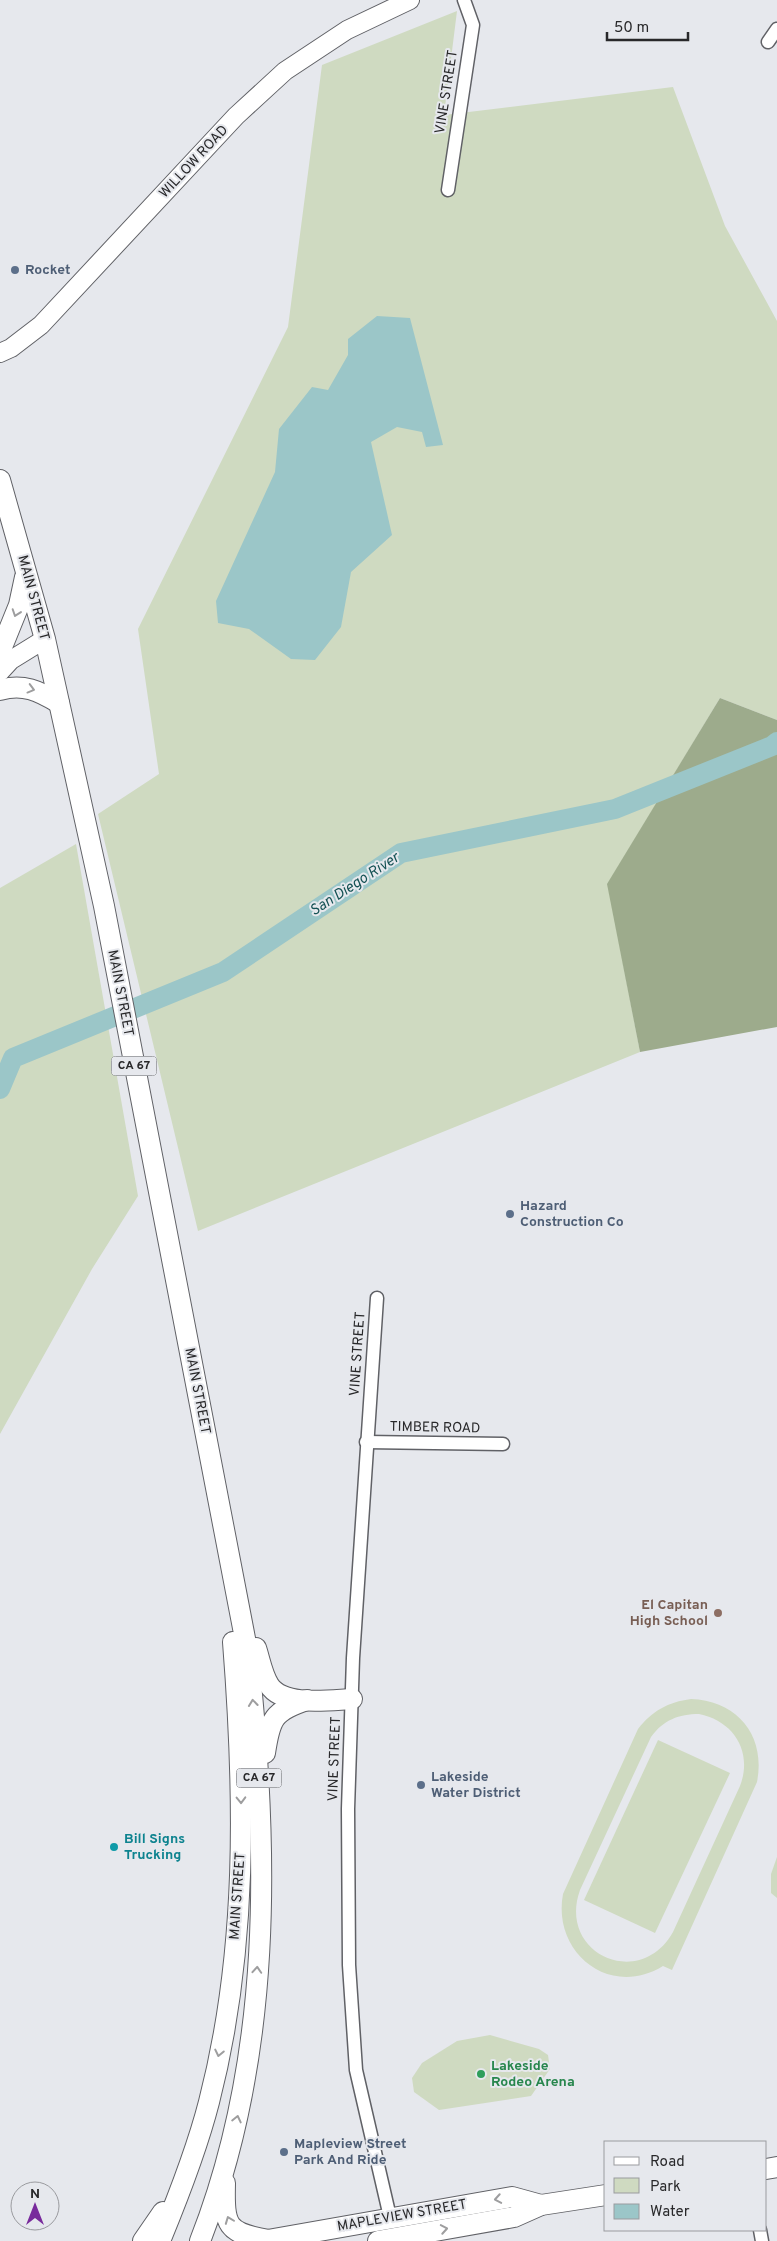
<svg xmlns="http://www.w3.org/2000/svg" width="777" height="2241" font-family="Overpass,sans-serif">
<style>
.green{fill:#cfdac1;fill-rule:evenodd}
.forest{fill:#9dab8c}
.water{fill:#9bc6c8}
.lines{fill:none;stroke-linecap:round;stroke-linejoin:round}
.river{stroke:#9bc6c8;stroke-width:20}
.street-casing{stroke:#606166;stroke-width:15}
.secondary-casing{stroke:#606166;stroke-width:20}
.primary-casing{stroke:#606166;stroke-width:22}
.street{stroke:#fff;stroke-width:12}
.secondary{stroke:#fff;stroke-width:18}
.primary{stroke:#fff;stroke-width:20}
.oneway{stroke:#9e9e9f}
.service-dot{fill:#5c6f8a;stroke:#e6e8ed;stroke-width:2}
.education-dot{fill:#8d6e63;stroke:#e6e8ed;stroke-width:2}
.culture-dot{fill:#0f9aa8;stroke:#e6e8ed;stroke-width:2}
.leisure-dot{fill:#2e9e5b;stroke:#e6e8ed;stroke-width:2}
.labels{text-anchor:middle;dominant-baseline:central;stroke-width:4;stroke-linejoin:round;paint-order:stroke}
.shield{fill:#e6e8ed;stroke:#616264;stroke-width:1}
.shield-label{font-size:12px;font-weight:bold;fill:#28282a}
.street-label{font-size:14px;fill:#28282a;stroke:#e6e8ed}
.service-label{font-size:14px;font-weight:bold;fill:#4e5e75;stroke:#e6e8ed;text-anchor:start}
.education-label{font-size:14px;font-weight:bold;fill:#785e54;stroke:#e6e8ed;text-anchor:end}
.culture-label{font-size:14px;font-weight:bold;fill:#0d838f;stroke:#e6e8ed;text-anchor:start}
.leisure-label{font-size:14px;font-weight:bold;fill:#27864d;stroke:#e6e8ed;text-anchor:start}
.water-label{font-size:15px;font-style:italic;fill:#145154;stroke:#e6e8ed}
</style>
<rect width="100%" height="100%" fill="#e6e8ed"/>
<!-- green -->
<g class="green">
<path d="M 457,11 L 444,115 L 673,87 L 725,226 L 777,321 L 777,720 L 720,698 L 608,884 L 640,1052 L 198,1231 L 98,814 L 159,774 L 138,629 L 288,327 L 322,65 Z"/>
<path d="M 76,844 L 138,1196 L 92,1269 L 0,1434 L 0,888 Z"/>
<path d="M 691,1699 C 738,1701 766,1736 757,1782 L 672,1970 L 663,1966 C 609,1999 552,1952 563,1894 L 638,1729 C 652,1711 668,1702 691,1699 ZM 699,1714 C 734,1721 753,1752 740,1786 L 673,1932 C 640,1991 557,1954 580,1890 L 651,1737 C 663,1720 679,1714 699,1714 Z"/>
<path d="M 658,1740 L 730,1773 L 655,1933 L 584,1900 Z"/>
<path d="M 777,1857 L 777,1898 L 771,1893 L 771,1874 Z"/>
<path d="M 490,2035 L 539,2049 L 548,2055 L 550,2069 L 531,2096 L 439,2110 L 414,2092 L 412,2078 L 422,2063 L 457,2041 Z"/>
</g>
<!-- forest -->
<path class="forest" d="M 720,698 L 777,720 L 777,1027 L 640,1052 L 607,884 Z"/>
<!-- water -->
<path class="water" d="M 377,316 L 410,318 L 443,445 L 426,447 L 422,432 L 397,427 L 371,442 L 392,535 L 351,572 L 341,627 L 315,660 L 291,659 L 249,629 L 218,623 L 216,601 L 275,472 L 279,429 L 312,387 L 328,390 L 348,355 L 348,339 Z"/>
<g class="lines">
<!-- river -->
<path class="river" d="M 0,1089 L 13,1058 L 223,972 L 401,853 L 615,809 L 772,746 L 777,742"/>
<!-- street casing -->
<g class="street-casing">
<g id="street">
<path d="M 768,42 L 777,29"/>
<path d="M 448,190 L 473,25 L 464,0"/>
<path d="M 377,1298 L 353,1658 L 348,1809 L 349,1965 L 356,2070 L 390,2217"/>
<path d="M 366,1442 L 503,1444"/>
<path d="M 760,2230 L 762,2241"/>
</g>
</g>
<!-- secondary casing -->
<g class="secondary-casing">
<g id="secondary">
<path d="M 0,353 L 11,348 L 41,325 L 236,116 L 285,71 L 347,30 L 410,0"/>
<path d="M 0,672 L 11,660 L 45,639"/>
</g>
</g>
<!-- primary casing -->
<g class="primary-casing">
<g id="primary">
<path d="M 0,480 L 45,639 L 104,906 L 248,1654 C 269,1850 273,2055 200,2241"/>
<path d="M 0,652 L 19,605 L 25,577"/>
<path d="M 0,690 C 23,683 39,691 59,703"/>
<path d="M 256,1648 C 260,1660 262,1674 269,1685 C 283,1707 329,1700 352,1699"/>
<path d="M 265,1753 C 270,1719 273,1711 307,1700"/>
<path d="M 766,2169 L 777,2167"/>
<path d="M 225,2183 C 224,2226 226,2233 269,2240"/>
<path d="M 143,2241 L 163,2212"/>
<path d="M 160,2241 C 179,2195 197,2149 209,2102 C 248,1951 245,1795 233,1642"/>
<path d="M 262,2241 L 512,2197 L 541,2205"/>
<path d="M 378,2241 L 514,2217 L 541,2205 L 606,2195"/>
</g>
</g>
<!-- street -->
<use href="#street" class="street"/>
<!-- secondary -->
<use href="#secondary" class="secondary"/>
<!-- primary -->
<use href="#primary" class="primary"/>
</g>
<!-- one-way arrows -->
<defs><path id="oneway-chevron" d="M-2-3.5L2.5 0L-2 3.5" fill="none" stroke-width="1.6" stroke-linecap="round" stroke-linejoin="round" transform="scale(1.25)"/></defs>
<g class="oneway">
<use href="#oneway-chevron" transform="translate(16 613) rotate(109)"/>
<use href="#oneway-chevron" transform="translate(31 689) rotate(15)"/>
<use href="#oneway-chevron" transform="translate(253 1703) rotate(-96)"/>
<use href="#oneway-chevron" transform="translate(241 1800) rotate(89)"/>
<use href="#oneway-chevron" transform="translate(257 1970) rotate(-86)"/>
<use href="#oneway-chevron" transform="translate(219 2053) rotate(102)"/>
<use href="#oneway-chevron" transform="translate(237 2119) rotate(-77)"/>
<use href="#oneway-chevron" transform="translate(498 2199) rotate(170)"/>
<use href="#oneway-chevron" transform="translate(229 2220) rotate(-111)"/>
<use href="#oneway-chevron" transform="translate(444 2229) rotate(-10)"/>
</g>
<!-- markers -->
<g class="service-dot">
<circle cx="15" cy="270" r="5"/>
<circle cx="510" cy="1214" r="5"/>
<circle cx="421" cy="1785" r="5"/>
<circle cx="284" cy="2152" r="5"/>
</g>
<circle class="education-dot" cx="718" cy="1613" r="5"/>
<circle class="culture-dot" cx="114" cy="1847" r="5"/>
<circle class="leisure-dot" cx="481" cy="2074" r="5"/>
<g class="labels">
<!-- shield labels -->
<g class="shield">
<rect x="111.5" y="1056.5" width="45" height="19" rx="4"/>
<rect x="236.5" y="1768.5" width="45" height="19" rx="4"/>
</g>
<g class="shield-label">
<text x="134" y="1066">CA 67</text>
<text x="259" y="1778">CA 67</text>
</g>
<!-- street labels -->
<g class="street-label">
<text transform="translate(447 92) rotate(-81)">VINE STREET</text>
<text transform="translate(194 162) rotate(-47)">WILLOW ROAD</text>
<text transform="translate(33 598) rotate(75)">MAIN STREET</text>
<text transform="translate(120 993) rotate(79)">MAIN STREET</text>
<text transform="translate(358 1354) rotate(-86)">VINE STREET</text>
<text transform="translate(197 1391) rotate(79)">MAIN STREET</text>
<text transform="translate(435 1428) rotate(1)">TIMBER ROAD</text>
<text transform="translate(335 1759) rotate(-88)">VINE STREET</text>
<text transform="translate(238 1896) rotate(-86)">MAIN STREET</text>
<text transform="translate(402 2216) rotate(-10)">MAPLEVIEW STREET</text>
</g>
<!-- service labels -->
<g class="service-label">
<text x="25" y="270">Rocket</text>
<text x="520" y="1206">Hazard<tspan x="520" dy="16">Construction Co</tspan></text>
<text x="431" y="1777">Lakeside<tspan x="431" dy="16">Water District</tspan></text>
<text x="294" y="2144">Mapleview Street<tspan x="294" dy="16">Park And Ride</tspan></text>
</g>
<!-- education labels -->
<g class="education-label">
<text x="708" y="1605">El Capitan<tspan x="708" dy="16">High School</tspan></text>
</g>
<!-- culture labels -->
<g class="culture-label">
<text x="124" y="1839">Bill Signs<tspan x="124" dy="16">Trucking</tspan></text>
</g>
<!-- leisure labels -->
<g class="leisure-label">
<text x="491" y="2066">Lakeside<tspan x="491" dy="16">Rodeo Arena</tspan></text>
</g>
<!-- water labels -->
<g class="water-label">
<text transform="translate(355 885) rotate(-33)">San Diego River</text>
</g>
</g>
<!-- legend -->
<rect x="604" y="2141" width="162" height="90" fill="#e6e8ed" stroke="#9a9b9f"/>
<rect x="614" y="2157" width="25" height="8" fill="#ffffff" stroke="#9a9b9f"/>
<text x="650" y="2166" font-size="15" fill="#28282a">Road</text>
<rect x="614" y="2178" width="25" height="15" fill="#cfdac1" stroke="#9a9b9f"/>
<text x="650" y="2191" font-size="15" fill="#28282a">Park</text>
<rect x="614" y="2204" width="25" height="15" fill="#9bc6c8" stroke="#9a9b9f"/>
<text x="650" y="2216" font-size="15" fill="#28282a">Water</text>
<!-- north arrow -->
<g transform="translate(35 2206)"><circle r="24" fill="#e6e8ed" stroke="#9a9b9f"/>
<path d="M0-4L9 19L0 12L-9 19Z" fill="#782a9c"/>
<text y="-8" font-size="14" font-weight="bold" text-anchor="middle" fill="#28282a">N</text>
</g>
<!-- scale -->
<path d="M607 32v8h81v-8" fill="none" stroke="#28282a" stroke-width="2.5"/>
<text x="614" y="32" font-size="15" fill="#28282a" stroke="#e6e8ed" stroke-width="4" paint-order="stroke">50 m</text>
</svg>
